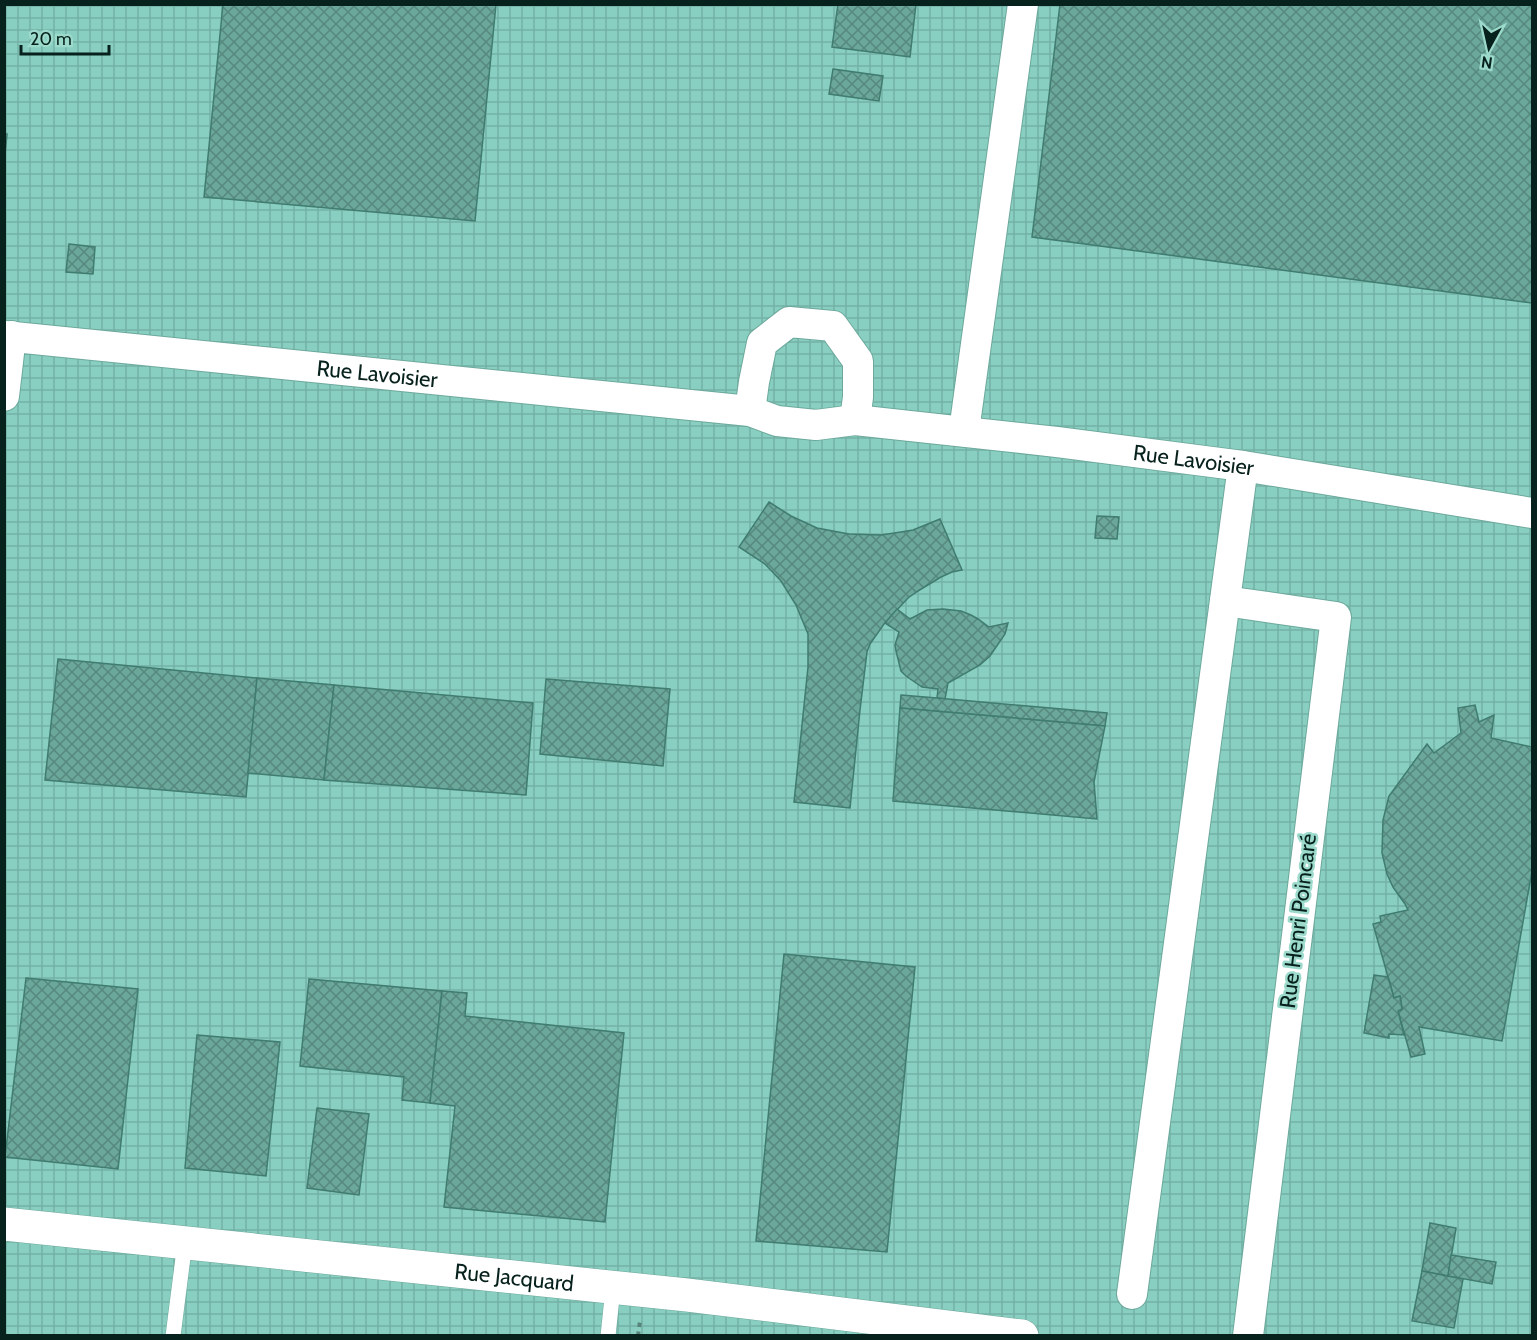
<svg xmlns="http://www.w3.org/2000/svg" width="1537" height="1340" font-family="Cabin,sans-serif">
<style>
.industrial{fill:url(#industrial-grid)}
.building{fill:url(#building-cross-hatch);stroke:#407c70;stroke-width:1.5}
.lines{fill:none;stroke-linecap:round;stroke-linejoin:round}
.service-casing{stroke:#6ca99c;stroke-width:16}
.minor-casing{stroke:#6ca99c;stroke-width:32}
.tertiary-casing{stroke:#6ca99c;stroke-width:34}
.path{stroke:#58857b;stroke-width:4;stroke-dasharray:4.5 4.5;stroke-linecap:butt}
.service{stroke:#fff;stroke-width:15}
.minor{stroke:#fff;stroke-width:30}
.tertiary{stroke:#fff;stroke-width:33}
.labels{text-anchor:middle;dominant-baseline:central;stroke-width:5;stroke-linejoin:round;paint-order:stroke}
.street-label{font-size:22px;fill:#07211c;stroke:#9cdacc}
</style>
<defs>
<pattern id="industrial-grid" width="8" height="8" patternUnits="userSpaceOnUse" patternTransform="scale(1.5)"><rect width="8" height="8" fill="#88cfc1"/><path d="M0 4h8M4 0v8" fill="none" stroke="#74b1a5"/></pattern>
<pattern id="building-cross-hatch" width="8" height="8" patternUnits="userSpaceOnUse" patternTransform="scale(1.5)"><rect width="8" height="8" fill="#6ba79b"/><path d="M0 0l8 8M0 8l8-8" fill="none" stroke="#56887e"/></pattern>
</defs>
<rect width="100%" height="100%" fill="#9cdacc"/>
<!-- industrial -->
<rect class="industrial" x="5" y="5" width="1527" height="1330"/>
<!-- building -->
<g class="building">
<path d="M 223,4 L 496,4 L 475,221 L 204,197 Z"/>
<path d="M 838,4 L 916,4 L 910,57 L 832,47 Z"/>
<path d="M 1060,4 L 1532,4 L 1532,303 L 1032,237 Z"/>
<path d="M 833,69 L 883,76 L 879,101 L 829,94 Z"/>
<path d="M 4,134 L 7,134 L 4,165 Z"/>
<path d="M 69,244 L 95,247 L 93,274 L 66,272 Z"/>
<path d="M 769,502 L 791,516 L 817,528 L 849,534 L 881,535 L 901,532 L 913,530 L 940,519 L 962,570 L 952,572 L 941,577 L 918,591 L 908,598 L 884,624 L 870,644 L 867,652 L 860,710 L 850,808 L 794,802 L 808,667 L 808,634 L 796,605 L 781,581 L 765,564 L 739,547 Z"/>
<path d="M 1097,516 L 1119,517 L 1117,539 L 1095,538 Z"/>
<path d="M 897,609 L 910,619 L 927,610 L 943,609 L 961,611 L 971,615 L 978,619 L 989,627 L 1008,623 L 1005,634 L 990,656 L 980,665 L 948,683 L 945,699 L 937,698 L 938,689 L 922,687 L 906,676 L 901,671 L 896,651 L 895,645 L 899,632 L 885,623 Z"/>
<path d="M 58,659 L 257,678 L 246,797 L 45,780 Z"/>
<path d="M 257,678 L 334,685 L 324,780 L 248,773 Z"/>
<path d="M 546,679 L 670,689 L 663,766 L 540,754 Z"/>
<path d="M 334,685 L 533,703 L 526,795 L 324,780 Z"/>
<path d="M 901,695 L 937,698 L 1107,713 L 1105,726 L 900,708 Z"/>
<path d="M 1475,705 L 1479,722 L 1494,715 L 1491,738 L 1532,747 L 1532,871 L 1502,1041 L 1419,1027 L 1425,1054 L 1411,1057 L 1398,1011 L 1402,1009 L 1400,996 L 1394,998 L 1373,924 L 1381,922 L 1380,916 L 1408,910 L 1405,904 L 1393,887 L 1387,874 L 1382,853 L 1383,820 L 1389,796 L 1427,744 L 1434,753 L 1461,733 L 1458,708 Z"/>
<path d="M 900,708 L 1105,726 L 1094,782 L 1097,819 L 893,801 Z"/>
<path d="M 784,954 L 915,967 L 887,1252 L 756,1241 Z"/>
<path d="M 1374,975 L 1388,977 L 1394,998 L 1400,996 L 1402,1009 L 1398,1011 L 1404,1035 L 1389,1034 L 1389,1038 L 1364,1033 Z"/>
<path d="M 26,978 L 138,989 L 118,1169 L 5,1157 Z"/>
<path d="M 309,979 L 442,991 L 430,1103 L 402,1100 L 404,1077 L 300,1066 Z"/>
<path d="M 442,991 L 467,993 L 465,1016 L 624,1033 L 605,1222 L 444,1207 L 455,1106 L 430,1103 Z"/>
<path d="M 197,1035 L 280,1042 L 266,1176 L 185,1168 Z"/>
<path d="M 317,1108 L 369,1114 L 359,1195 L 307,1188 Z"/>
<path d="M 1430,1223 L 1456,1228 L 1448,1276 L 1422,1271 Z"/>
<path d="M 1451,1255 L 1496,1262 L 1492,1284 L 1448,1276 Z"/>
<path d="M 1422,1271 L 1463,1279 L 1454,1328 L 1412,1321 Z"/>
</g>
<g class="lines">
<!-- service casing -->
<g class="service-casing">
<g id="service">
<path d="M 173,1336 L 185,1242"/>
<path d="M 608,1336 L 613,1288"/>
</g>
</g>
<!-- minor casing -->
<g class="minor-casing">
<g id="minor">
<path id="s1" d="M 4,336 L 750,411 L 777,421 L 816,425 L 855,420 L 1057,442 L 1243,466 L 1532,513"/>
<path d="M 4,396 L 11,336"/>
<path d="M 750,411 L 754,382 L 762,343 L 789,322 L 833,326 L 858,361 L 858,397 L 855,420"/>
<path d="M 964,431 L 1023,4"/>
<path d="M 1225,601 L 1336,617 L 1248,1336"/>
<path d="M 1132,1294 L 1243,466"/>
</g>
</g>
<!-- tertiary casing -->
<g class="tertiary-casing">
<g id="tertiary">
<path id="s2" d="M 4,1224 L 687,1295 L 1022,1336"/>
</g>
</g>
<!-- path -->
<path class="path" d="M 638,1336 L 640,1321"/>
<!-- service -->
<use href="#service" class="service"/>
<!-- minor -->
<use href="#minor" class="minor"/>
<!-- tertiary -->
<use href="#tertiary" class="tertiary"/>
</g>
<g class="labels">
<!-- street labels -->
<g class="street-label">
<text stroke="none"><textPath href="#s1" startOffset="375">Rue Lavoisier</textPath></text>
<text stroke="none"><textPath href="#s1" startOffset="1198">Rue Lavoisier</textPath></text>
<text transform="translate(1298 921) rotate(-83)">Rue Henri Poincaré</text>
<text stroke="none"><textPath href="#s2" startOffset="513">Rue Jacquard</textPath></text>
</g>
</g>
<!-- border -->
<rect width="1537" height="1340" fill="none" stroke="#07211c" stroke-width="12"/>
<!-- north arrow -->
<g transform="translate(1489 48) rotate(188)" stroke="#9cdacc" stroke-width="4.5" paint-order="stroke">
<path d="M0-4.5L10 22L0 15L-10 22Z" fill="#07211c"/>
<text y="-9" font-size="16" font-weight="bold" text-anchor="middle" fill="#07211c">N</text>
</g>
<!-- scale -->
<path d="M21 45v9h88v-9" fill="none" stroke="#07211c" stroke-width="3"/>
<text x="30" y="45" font-size="18" fill="#07211c" stroke="#9cdacc" stroke-width="4.5" paint-order="stroke">20 m</text>
</svg>
